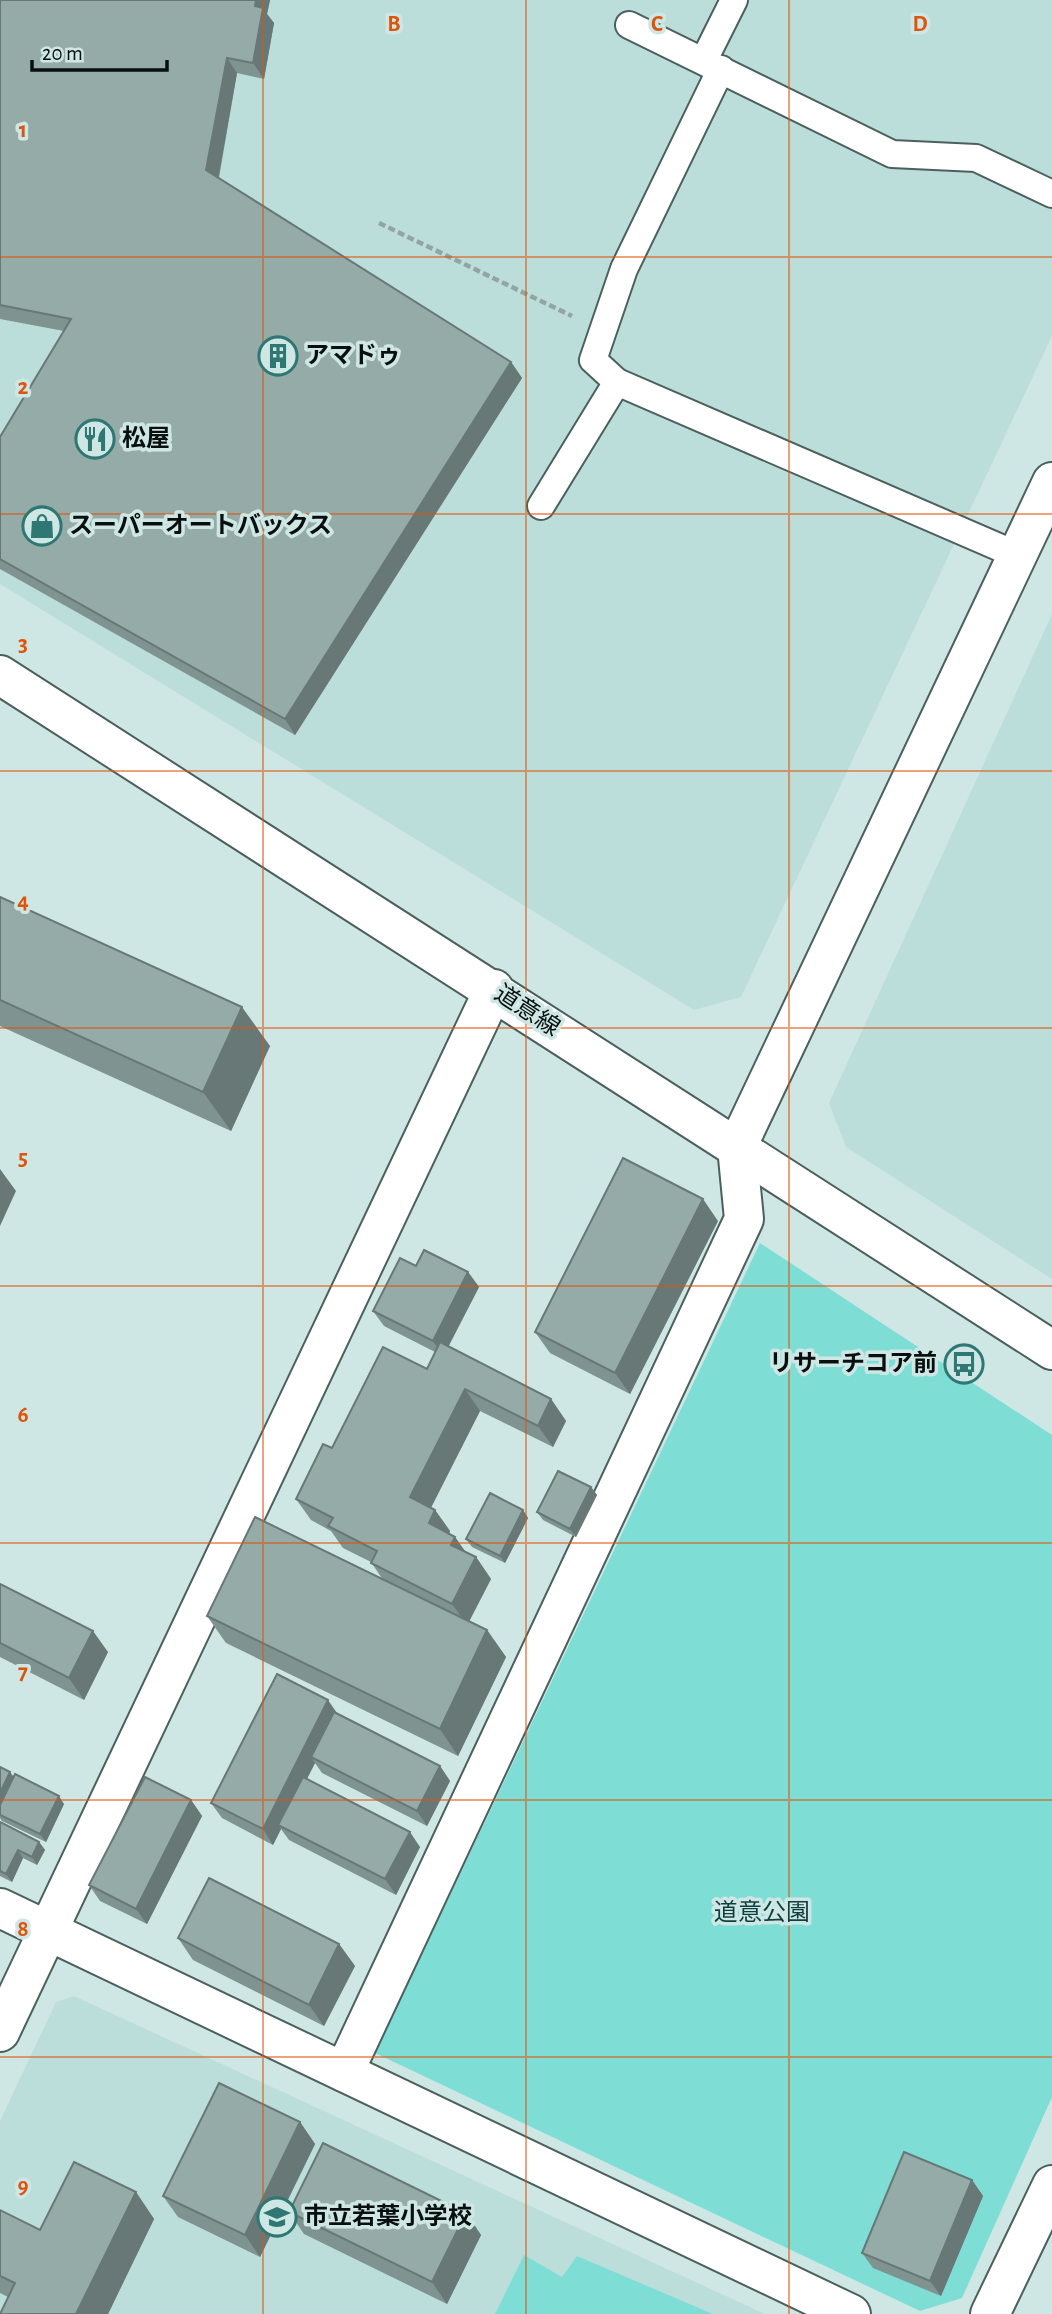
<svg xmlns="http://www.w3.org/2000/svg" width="1052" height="2314" font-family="'Alegreya Sans','Noto Sans JP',sans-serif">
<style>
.built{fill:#bcdeda}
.green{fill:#7eded6}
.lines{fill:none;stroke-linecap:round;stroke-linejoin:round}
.lane-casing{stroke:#4b605e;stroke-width:30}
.street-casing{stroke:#4b605e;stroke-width:42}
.secondary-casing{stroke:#4b605e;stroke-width:42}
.path{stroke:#92a5a2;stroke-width:4.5;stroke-dasharray:7 3.5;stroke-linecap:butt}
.lane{stroke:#fff;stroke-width:26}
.street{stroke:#fff;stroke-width:38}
.secondary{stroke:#fff;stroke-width:38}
.wall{fill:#7f9390}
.shaded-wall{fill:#687876}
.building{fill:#94aba8;stroke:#687876;stroke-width:2}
.grid{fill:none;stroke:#dd550c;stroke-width:2;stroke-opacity:0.55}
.labels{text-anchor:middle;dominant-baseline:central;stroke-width:7;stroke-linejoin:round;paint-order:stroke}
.poi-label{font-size:24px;font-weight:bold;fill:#08100f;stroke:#cfe7e4;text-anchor:start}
.street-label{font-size:24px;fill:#08100f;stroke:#cfe7e4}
.park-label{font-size:24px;fill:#0e3f3c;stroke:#cfe7e4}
.grid-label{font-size:23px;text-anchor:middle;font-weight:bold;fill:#dd550c;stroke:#cfe7e4;stroke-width:7;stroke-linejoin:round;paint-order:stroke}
</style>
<rect width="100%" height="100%" fill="#cfe7e4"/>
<!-- built -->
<g class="built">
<path d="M 0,0 L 1052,0 L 1052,336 L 741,997 L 694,1010 L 0,584 Z"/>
<path d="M 1052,614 L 1052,1279 L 846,1147 L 829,1103 Z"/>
<path d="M 74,1996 L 765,2314 L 0,2314 L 0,2121 L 56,2002 Z"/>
</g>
<!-- green -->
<g class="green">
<path d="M 760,1243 L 1052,1435 L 1052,2097 L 962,2298 L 920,2311 L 375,2053 Z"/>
<path d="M 524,2255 L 562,2277 L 577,2256 L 713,2314 L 495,2314 Z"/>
</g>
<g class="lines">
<!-- lane casing -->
<g class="lane-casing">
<g id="lane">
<path d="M 629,25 L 892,154 L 976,158 L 1052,194"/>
<path d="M 704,60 L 734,0"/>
<path d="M 721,69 L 624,269 L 593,360 L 617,382 L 1017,555"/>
<path d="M 541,506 L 617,382"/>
</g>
</g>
<!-- street casing -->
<g class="street-casing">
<g id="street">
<path d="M 0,1908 L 851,2314"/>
<path d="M 0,2032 L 494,989"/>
<path d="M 344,2072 L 744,1219 L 737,1147"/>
<path d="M 990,2314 L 1052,2185"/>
</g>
</g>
<!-- secondary casing -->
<g class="secondary-casing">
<g id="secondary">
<path d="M 0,675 L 1052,1350"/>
<path d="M 737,1147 L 1052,482"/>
</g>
</g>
<!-- path -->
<path class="path" d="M 379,223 L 572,316"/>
<!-- lane -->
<use href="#lane" class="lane"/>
<!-- street -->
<use href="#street" class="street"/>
<!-- secondary -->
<use href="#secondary" class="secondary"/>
</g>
<!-- wall -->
<g class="wall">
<path d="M 0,0 L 270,0 L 267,14 L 274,23 L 264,79 L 237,73 L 219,178 L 511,362 L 522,378 L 295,735 L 0,569 L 0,437 L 64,331 L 0,319 Z"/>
<path d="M 0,897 L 270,1046 L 231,1131 L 0,1026 Z"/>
<path d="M 718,1221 L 630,1394 L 550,1353 L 535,1332 Z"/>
<path d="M 416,1266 L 468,1272 L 479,1287 L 448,1347 L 551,1399 L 566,1421 L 553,1447 L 480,1411 L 431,1508 L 435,1510 L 450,1531 L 449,1534 L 455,1537 L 466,1553 L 476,1557 L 491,1579 L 469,1622 L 487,1630 L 506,1657 L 458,1756 L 226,1643 L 207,1616 L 383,1580 L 371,1562 L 343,1548 L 331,1531 L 311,1520 L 296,1499 L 332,1448 L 427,1369 L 435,1352 L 384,1326 L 373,1311 Z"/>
<path d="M 591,1487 L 597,1495 L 576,1537 L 543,1520 L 537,1512 Z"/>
<path d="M 523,1510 L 528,1518 L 505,1563 L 472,1547 L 466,1539 Z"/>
<path d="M 0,1584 L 108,1652 L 84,1700 L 0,1657 Z"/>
<path d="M 338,1714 L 440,1766 L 450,1781 L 427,1826 L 322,1773 L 315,1763 L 307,1779 L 420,1847 L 396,1895 L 289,1840 L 281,1829 L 273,1845 L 222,1818 L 211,1803 Z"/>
<path d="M 0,1767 L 14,1777 L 64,1804 L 46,1842 L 2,1821 L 0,1818 Z"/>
<path d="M 191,1800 L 202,1816 L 147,1924 L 100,1901 L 89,1885 Z"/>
<path d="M 0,1822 L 39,1842 L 45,1850 L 37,1865 L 23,1858 L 12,1882 L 0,1876 Z"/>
<path d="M 178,1938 L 339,1944 L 355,1966 L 324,2026 L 193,1960 Z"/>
<path d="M 300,2122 L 315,2144 L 260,2257 L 178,2217 L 163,2196 Z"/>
<path d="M 972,2180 L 983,2196 L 941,2296 L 873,2268 L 862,2253 Z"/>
<path d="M 136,2192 L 154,2219 L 108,2314 L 0,2314 L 8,2297 L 0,2293 L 0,2210 L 40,2230 Z"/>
<path d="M 289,2212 L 466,2213 L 481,2235 L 447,2304 L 304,2234 Z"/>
</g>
<!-- shaded-wall -->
<g class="shaded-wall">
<path d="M 256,0 L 270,0 L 267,14 L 274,23 L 264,79 L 253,63 L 255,6 Z"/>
<path d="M 227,58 L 237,73 L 217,185 L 206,170 Z"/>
<path d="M 511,362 L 522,378 L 295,735 L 285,719 Z"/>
<path d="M 242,1007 L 270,1046 L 231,1131 L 203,1092 Z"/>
<path d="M 0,1169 L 16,1191 L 0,1226 Z"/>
<path d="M 703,1199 L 718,1221 L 630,1394 L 615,1373 Z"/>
<path d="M 468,1272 L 479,1287 L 443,1357 L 433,1341 Z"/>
<path d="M 465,1389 L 480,1411 L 425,1519 L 410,1497 Z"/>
<path d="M 551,1399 L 566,1421 L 553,1447 L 538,1426 Z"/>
<path d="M 591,1487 L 597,1495 L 576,1537 L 570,1529 Z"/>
<path d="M 435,1510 L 450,1531 L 444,1545 L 429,1523 Z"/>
<path d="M 523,1510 L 528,1518 L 505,1563 L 500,1556 Z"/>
<path d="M 455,1537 L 470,1558 L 451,1545 Z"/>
<path d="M 476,1557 L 491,1579 L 467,1625 L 452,1604 Z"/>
<path d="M 487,1630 L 506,1657 L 458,1756 L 440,1729 Z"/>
<path d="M 93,1631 L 108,1652 L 84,1700 L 69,1678 Z"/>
<path d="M 328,1700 L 339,1716 L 311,1757 L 315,1763 L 282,1827 L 278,1825 L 281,1829 L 273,1845 L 263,1829 Z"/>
<path d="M 440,1766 L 450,1781 L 427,1826 L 417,1811 Z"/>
<path d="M 10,1772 L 16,1780 L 0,1812 L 0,1793 Z"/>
<path d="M 59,1796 L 64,1804 L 46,1842 L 40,1834 Z"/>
<path d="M 191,1800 L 202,1816 L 147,1924 L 136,1909 Z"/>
<path d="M 410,1832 L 420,1847 L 396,1895 L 385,1879 Z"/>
<path d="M 39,1842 L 45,1850 L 37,1865 L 32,1857 Z"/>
<path d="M 18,1850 L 23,1858 L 12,1882 L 6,1874 Z"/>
<path d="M 339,1944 L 355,1966 L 324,2026 L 309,2005 Z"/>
<path d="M 300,2122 L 315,2144 L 260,2257 L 245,2235 Z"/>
<path d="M 972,2180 L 983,2196 L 941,2296 L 930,2281 Z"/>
<path d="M 136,2192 L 154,2219 L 108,2314 L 76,2314 Z"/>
<path d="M 466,2213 L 481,2235 L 447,2304 L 432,2282 Z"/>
</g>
<!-- building -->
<g class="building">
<path d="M 0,0 L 256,0 L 255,6 L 263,8 L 253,63 L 227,58 L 206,170 L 511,362 L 285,719 L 0,559 L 0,437 L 71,319 L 0,305 Z"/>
<path d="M 0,897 L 242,1007 L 203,1092 L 0,1000 Z"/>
<path d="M 623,1158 L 703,1199 L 615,1373 L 535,1332 Z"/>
<path d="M 424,1250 L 468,1272 L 433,1341 L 373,1311 L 400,1258 L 416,1266 Z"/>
<path d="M 440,1342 L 551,1399 L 538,1426 L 465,1389 L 410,1497 L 435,1510 L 429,1523 L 455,1537 L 451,1545 L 476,1557 L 452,1604 L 371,1563 L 377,1551 L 328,1526 L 333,1518 L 296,1499 L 323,1444 L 332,1448 L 383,1347 L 427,1369 Z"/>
<path d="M 558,1471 L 591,1487 L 570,1529 L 537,1512 Z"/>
<path d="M 490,1493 L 523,1510 L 500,1556 L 466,1539 Z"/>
<path d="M 255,1517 L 487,1630 L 440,1729 L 207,1616 Z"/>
<path d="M 0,1584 L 93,1631 L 69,1678 L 0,1643 Z"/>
<path d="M 277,1674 L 328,1700 L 263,1829 L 211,1803 Z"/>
<path d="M 334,1712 L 440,1766 L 417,1811 L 311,1757 Z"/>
<path d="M 0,1767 L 10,1772 L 0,1793 Z"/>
<path d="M 15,1774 L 59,1796 L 40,1834 L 0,1815 L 0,1805 Z"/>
<path d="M 145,1777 L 191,1800 L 136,1909 L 89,1885 Z"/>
<path d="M 303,1777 L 410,1832 L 385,1879 L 278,1825 Z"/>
<path d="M 0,1822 L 39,1842 L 32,1857 L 18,1850 L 6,1874 L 0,1871 Z"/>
<path d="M 209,1878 L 339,1944 L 309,2005 L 178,1938 Z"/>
<path d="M 219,2083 L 300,2122 L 245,2235 L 163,2196 Z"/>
<path d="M 323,2143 L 466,2213 L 432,2282 L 289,2212 Z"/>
<path d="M 904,2152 L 972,2180 L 930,2281 L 862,2253 Z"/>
<path d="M 74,2162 L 136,2192 L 76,2314 L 0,2314 L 15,2283 L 0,2276 L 0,2210 L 40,2230 Z"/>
</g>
<!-- grid -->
<path class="grid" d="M 263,0 L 263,2314M 526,0 L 526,2314M 789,0 L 789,2314M 0,257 L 1052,257M 0,514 L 1052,514M 0,771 L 1052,771M 0,1028 L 1052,1028M 0,1286 L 1052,1286M 0,1543 L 1052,1543M 0,1800 L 1052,1800M 0,2057 L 1052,2057"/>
<!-- icons -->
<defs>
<g id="building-ring" transform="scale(2.0125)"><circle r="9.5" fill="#cfe7e4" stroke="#2e7772" stroke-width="1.5"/><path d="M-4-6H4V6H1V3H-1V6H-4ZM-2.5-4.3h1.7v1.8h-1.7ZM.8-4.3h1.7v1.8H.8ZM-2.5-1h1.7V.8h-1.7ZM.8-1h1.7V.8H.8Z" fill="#2e7772"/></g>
<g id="restaurant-ring" transform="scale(2.0125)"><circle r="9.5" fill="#cfe7e4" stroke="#2e7772" stroke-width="1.5"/><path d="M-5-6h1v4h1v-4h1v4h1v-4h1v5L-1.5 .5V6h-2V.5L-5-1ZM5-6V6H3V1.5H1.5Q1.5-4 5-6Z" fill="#2e7772"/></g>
<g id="shop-ring" transform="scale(2.0125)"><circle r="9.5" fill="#cfe7e4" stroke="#2e7772" stroke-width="1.5"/><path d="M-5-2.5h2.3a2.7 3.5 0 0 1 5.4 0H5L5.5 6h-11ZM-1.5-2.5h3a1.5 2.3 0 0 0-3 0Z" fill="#2e7772"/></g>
<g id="bus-ring" transform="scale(2.0125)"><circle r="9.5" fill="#cfe7e4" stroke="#2e7772" stroke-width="1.5"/><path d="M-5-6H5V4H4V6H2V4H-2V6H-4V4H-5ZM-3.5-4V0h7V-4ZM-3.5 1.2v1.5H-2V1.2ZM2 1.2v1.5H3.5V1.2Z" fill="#2e7772"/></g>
<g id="school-ring" transform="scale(2.0125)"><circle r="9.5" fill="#cfe7e4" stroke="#2e7772" stroke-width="1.5"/><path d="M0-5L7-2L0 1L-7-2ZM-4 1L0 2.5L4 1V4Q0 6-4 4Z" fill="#2e7772"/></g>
</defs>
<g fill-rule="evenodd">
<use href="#building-ring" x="278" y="356"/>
<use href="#restaurant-ring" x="95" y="439"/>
<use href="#shop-ring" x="42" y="526"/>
<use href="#bus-ring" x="964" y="1364"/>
<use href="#school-ring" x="277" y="2217"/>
</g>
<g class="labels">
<!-- poi labels -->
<g class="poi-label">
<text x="305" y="356">アマドゥ</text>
<text x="122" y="439">松屋</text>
<text x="69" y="526">スーパーオートバックス</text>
<text x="937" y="1364" text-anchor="end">リサーチコア前</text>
<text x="304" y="2217">市立若葉小学校</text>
</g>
<!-- street labels -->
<g class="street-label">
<text transform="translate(527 1011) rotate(33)">道意線</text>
</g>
<!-- park labels -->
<g class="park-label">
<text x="762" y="1913">道意公園</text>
</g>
</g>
<g class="grid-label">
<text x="394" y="31">B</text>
<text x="657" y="31">C</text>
<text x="920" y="31">D</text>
<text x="23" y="137">1</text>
<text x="23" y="394">2</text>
<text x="23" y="651">3</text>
<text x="23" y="908">4</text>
<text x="23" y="1165">5</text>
<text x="23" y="1422">6</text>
<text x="23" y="1679">7</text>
<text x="23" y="1936">8</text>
<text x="23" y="2193">9</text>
</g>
<!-- scale -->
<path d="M32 60v10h135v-10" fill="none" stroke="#08100f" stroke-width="3.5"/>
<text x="42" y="60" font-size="21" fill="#08100f" stroke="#cfe7e4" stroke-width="5" paint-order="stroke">20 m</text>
</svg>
